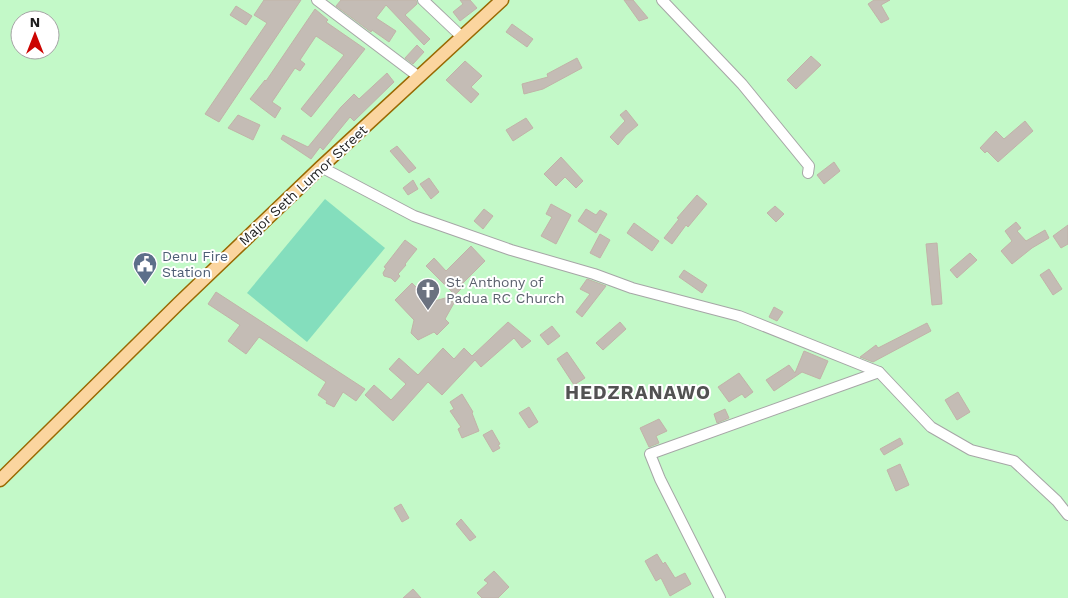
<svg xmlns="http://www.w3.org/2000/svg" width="1068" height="598" font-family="'Work Sans',sans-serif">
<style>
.park{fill:#c3f9c8;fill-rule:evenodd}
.pitch{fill:#84debd}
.building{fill:#c4bcb5;stroke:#c1b3a8}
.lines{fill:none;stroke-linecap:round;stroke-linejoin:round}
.minor-casing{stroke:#a6a6a6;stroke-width:12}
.major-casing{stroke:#996902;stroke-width:15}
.minor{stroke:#fff;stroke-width:10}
.major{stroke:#fbd59f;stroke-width:12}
.labels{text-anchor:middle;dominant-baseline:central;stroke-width:4;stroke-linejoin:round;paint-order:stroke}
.street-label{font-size:14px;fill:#1f1f1f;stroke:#fff}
.service-label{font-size:14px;fill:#4e5e75;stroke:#fff;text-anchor:start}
.worship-label{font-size:14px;fill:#5b616d;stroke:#fff;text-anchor:start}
.district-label{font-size:19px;font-weight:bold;letter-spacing:1px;fill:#525252;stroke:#fff}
</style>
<rect width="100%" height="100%" fill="#f0ece5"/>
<!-- park -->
<path class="park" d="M 0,0 L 1068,0 L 1068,598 L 0,598 ZM 20,20 L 50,20 L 50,50 L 20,50 Z"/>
<!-- pitch -->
<path class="pitch" d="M 325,199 L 385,248 L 307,342 L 247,293 Z"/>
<!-- building -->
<g class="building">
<path d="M 264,0 L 301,0 L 219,122 L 205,114 L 267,23 L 254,15 Z"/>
<path d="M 341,0 L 416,0 L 417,4 L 405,15 L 430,39 L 424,45 L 386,5 L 376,18 L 396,31 L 389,42 L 372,30 L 371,32 L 336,6 Z"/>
<path d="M 460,0 L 470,0 L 477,8 L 460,21 L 453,12 L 463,4 Z"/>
<path d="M 624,0 L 633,0 L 648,18 L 639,21 Z"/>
<path d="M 874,0 L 890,0 L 881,5 L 889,19 L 881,23 L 868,4 Z"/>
<path d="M 236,6 L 252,16 L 246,25 L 230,15 Z"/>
<path d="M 315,9 L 328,20 L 326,22 L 365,49 L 311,117 L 301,109 L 344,55 L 316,36 L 300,60 L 305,64 L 300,71 L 295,68 L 272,102 L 281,108 L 275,118 L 250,99 L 265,80 L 266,81 Z"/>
<path d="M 512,24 L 533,39 L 527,47 L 506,32 Z"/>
<path d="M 417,45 L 424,52 L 413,64 L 405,58 Z"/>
<path d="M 811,56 L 821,65 L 796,89 L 787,80 Z"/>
<path d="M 577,58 L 582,68 L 543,89 L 524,94 L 522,84 L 548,77 L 547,74 Z"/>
<path d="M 465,61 L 482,76 L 471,87 L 479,94 L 471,103 L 446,80 Z"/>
<path d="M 387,73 L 394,82 L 354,121 L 350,117 L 323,150 L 320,147 L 311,159 L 281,139 L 283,135 L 308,147 L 341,107 L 354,94 L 359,99 Z"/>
<path d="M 626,110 L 638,125 L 626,135 L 618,145 L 610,137 L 625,121 L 620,115 Z"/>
<path d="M 238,115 L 260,125 L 253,140 L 228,128 Z"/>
<path d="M 526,118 L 533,128 L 513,141 L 506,130 Z"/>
<path d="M 1025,121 L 1033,131 L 998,162 L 987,151 L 985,153 L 980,148 L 996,131 L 1004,139 Z"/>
<path d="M 397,146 L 416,168 L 409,173 L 390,151 Z"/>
<path d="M 561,157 L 583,181 L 576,188 L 565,177 L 556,186 L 544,174 Z"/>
<path d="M 834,162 L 840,171 L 824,184 L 817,175 Z"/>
<path d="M 429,178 L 439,192 L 431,199 L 420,184 Z"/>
<path d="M 413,180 L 418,189 L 408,195 L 403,188 Z"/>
<path d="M 697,195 L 707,204 L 688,227 L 686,225 L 672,244 L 664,238 L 679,219 L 677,218 Z"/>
<path d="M 551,204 L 571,215 L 556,244 L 541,236 L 552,217 L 546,214 Z"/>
<path d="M 775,206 L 784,214 L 776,222 L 767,213 Z"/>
<path d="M 484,209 L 493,216 L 483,229 L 474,221 Z"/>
<path d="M 586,209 L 596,215 L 600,210 L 607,214 L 596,233 L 578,221 Z"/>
<path d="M 1016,222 L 1021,228 L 1017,231 L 1026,241 L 1045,230 L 1049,238 L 1032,248 L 1012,264 L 1001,251 L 1012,241 L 1005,231 Z"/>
<path d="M 634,223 L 659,241 L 652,251 L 627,233 Z"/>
<path d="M 1068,225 L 1068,244 L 1061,248 L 1053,236 Z"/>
<path d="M 600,234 L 610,240 L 600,258 L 590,253 Z"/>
<path d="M 405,240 L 417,249 L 405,264 L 406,265 L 398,274 L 400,276 L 395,282 L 391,278 L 384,276 L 383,273 L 386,268 L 384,267 Z"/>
<path d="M 937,243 L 942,304 L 932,305 L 926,244 Z"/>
<path d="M 471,246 L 485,261 L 461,285 L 463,287 L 455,295 L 426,266 L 434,258 L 446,271 Z"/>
<path d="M 970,253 L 977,260 L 957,278 L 950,270 Z"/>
<path d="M 1049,269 L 1062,289 L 1053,295 L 1040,275 Z"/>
<path d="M 684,270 L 707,285 L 702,293 L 679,277 Z"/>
<path d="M 587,279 L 606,286 L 582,317 L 576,312 L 590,294 L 580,289 Z"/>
<path d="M 412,283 L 431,302 L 449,297 L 454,303 L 445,319 L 449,323 L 437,335 L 434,332 L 418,340 L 411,333 L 414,320 L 395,300 Z"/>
<path d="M 216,292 L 365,389 L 356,401 L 343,392 L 334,407 L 326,403 L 327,401 L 318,395 L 326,382 L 259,337 L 246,354 L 228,341 L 240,325 L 208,304 Z"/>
<path d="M 774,307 L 783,312 L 777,321 L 769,317 Z"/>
<path d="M 508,322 L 531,341 L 522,348 L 514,338 L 481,367 L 475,360 L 442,395 L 428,382 L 393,421 L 365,395 L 374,385 L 391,400 L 406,384 L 389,369 L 399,358 L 418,375 L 443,348 L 454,359 L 464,348 L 472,356 Z"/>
<path d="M 620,322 L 626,329 L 603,350 L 596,343 Z"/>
<path d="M 927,323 L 931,331 L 873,362 L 860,357 L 876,345 L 878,348 Z"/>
<path d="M 552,326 L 560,336 L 548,345 L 540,335 Z"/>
<path d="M 804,351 L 828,361 L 820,379 L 802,372 L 774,391 L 766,380 L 789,365 L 795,373 Z"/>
<path d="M 567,352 L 585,378 L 574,385 L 557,359 Z"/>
<path d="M 739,373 L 753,392 L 745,398 L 742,394 L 729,402 L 718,387 Z"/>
<path d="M 958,392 L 970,412 L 957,420 L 945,400 Z"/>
<path d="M 462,394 L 473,412 L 472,413 L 479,431 L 462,438 L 458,429 L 461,427 L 450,411 L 454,409 L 450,402 Z"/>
<path d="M 529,407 L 538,422 L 529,428 L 519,413 Z"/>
<path d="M 725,409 L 729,418 L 717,423 L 714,414 Z"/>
<path d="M 659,419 L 667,431 L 656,436 L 659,443 L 649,447 L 640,428 Z"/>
<path d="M 492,430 L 500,444 L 498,445 L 500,448 L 493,452 L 483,435 Z"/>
<path d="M 900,438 L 903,444 L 884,455 L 880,449 Z"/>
<path d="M 900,464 L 909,485 L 896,491 L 887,470 Z"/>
<path d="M 401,504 L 409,518 L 402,522 L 394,508 Z"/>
<path d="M 461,519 L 476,537 L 470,541 L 456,524 Z"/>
<path d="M 657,554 L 663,564 L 665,562 L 675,578 L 685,573 L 691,584 L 670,596 L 661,578 L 656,581 L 645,561 Z"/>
<path d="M 494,571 L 509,587 L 498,598 L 482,598 L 477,593 L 488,583 L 484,580 Z"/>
<path d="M 413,589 L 421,598 L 403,598 Z"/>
</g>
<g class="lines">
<!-- minor casing -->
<g class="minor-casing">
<g id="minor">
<path d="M 317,0 L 419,77"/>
<path d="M 423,0 L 462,37"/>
<path d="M 662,0 L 742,84 L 809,166 L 808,173"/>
<path d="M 321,167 L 414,216 L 511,250 L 594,274 L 632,288 L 739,316 L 879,372 L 931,427 L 971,450 L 1014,461 L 1057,501 L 1068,515"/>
<path d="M 720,598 L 660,479 L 650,454 L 879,372"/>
</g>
</g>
<!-- major casing -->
<g class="major-casing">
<path id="major" d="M 0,480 L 179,303 L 321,167 L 502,0"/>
</g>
<!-- minor -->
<use href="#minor" class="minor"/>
<!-- major -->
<use href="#major" class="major"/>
</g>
<!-- icons -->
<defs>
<g id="civic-pin" transform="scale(1.25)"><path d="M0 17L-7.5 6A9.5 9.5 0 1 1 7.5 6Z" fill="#5c6f8a" stroke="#fff"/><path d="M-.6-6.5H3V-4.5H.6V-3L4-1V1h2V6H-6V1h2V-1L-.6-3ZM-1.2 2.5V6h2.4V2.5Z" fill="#fff"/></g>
<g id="church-pin" transform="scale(1.25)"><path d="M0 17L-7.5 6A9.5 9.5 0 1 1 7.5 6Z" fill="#6b7280" stroke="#fff"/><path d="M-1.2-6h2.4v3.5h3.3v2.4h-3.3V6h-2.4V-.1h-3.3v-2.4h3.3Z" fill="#fff"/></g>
</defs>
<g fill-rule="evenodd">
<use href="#civic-pin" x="145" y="264"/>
<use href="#church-pin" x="428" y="290"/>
</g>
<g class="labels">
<!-- street labels -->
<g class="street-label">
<text transform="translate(303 185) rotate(-43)">Major Seth Lumor Street</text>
</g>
<!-- service labels -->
<g class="service-label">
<text x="162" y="256">Denu Fire<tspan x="162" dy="16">Station</tspan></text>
</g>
<!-- worship labels -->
<g class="worship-label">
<text x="446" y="282">St. Anthony of<tspan x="446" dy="16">Padua RC Church</tspan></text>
</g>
<!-- district labels -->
<g class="district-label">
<text x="638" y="392">HEDZRANAWO</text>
</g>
</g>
<!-- north arrow -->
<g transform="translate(35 35)"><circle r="24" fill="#ffffff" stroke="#a5a5a5"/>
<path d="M0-4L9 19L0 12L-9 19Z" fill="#cc0502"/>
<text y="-8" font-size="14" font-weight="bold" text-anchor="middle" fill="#1f1f1f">N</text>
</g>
</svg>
